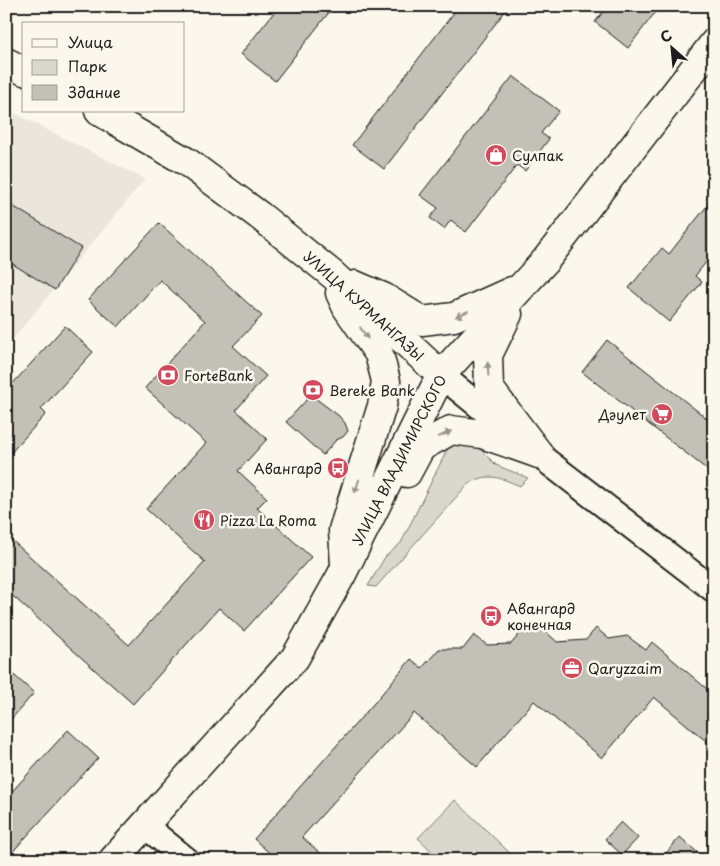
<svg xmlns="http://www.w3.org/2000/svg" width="720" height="866" font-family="'Playpen Sans',sans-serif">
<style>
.built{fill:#eae6dc}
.green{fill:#dad7ce;stroke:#7b7a75}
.building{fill:#c3c0b8;stroke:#1c1c1c}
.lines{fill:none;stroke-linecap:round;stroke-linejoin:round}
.street-casing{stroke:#1c1c1c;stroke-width:28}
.secondary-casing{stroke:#1c1c1c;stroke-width:31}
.street{stroke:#fbf7ec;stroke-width:24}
.secondary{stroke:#fbf7ec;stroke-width:28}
.oneway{fill:#97948e}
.labels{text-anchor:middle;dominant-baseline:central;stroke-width:5;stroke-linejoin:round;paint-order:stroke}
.poi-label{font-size:14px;fill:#1c1c1c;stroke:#fbf7ec;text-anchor:start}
.street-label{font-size:14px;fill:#1c1c1c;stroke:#fbf7ec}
</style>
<rect width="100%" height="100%" fill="#fbf7ec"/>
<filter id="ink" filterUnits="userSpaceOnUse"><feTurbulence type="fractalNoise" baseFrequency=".02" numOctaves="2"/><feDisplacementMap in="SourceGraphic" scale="10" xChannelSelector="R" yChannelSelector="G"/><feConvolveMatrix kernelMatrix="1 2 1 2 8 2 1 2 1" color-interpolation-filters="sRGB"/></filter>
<g filter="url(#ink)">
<!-- built -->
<path class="built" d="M 6,109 L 145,179 L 6,347 Z"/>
<!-- green -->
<g class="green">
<path d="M 456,442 L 477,446 L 496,465 L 528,478 L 520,486 C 499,477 487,472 467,485 L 376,587 L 368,586 L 385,557 L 401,543 L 448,448 Z"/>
<path d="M 455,800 L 517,860 L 441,860 L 418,838 Z"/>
</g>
<!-- building -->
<g class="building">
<path d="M 279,6 L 334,6 L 275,81 L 241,54 Z"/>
<path d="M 459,6 L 509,6 L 384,169 L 352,145 Z"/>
<path d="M 608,6 L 660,6 L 628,48 L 595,22 Z"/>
<path d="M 513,76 L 559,111 L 541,133 L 549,139 L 525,171 L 517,165 L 466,232 L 451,220 L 444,229 L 430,218 L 438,208 L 420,195 Z"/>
<path d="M 714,197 L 714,252 L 695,276 L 702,282 L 669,322 L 629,288 L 662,248 L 669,254 Z"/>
<path d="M 6,202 L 81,248 L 55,290 L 6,260 Z"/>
<path d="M 159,223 L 262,316 L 233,346 L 266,376 L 236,410 L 267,439 L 238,471 L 267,498 L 257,508 L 311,557 L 244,631 L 219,608 L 133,704 L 6,590 L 6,535 L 129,645 L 205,562 L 146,509 L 206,443 L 145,388 L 205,321 L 160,280 L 118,327 L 88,300 Z"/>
<path d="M 65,326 L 93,352 L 41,409 L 46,414 L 6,458 L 6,391 Z"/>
<path d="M 607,340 L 714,424 L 714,475 L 582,372 Z"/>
<path d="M 311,395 L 339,416 L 345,423 L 348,431 L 343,437 L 336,440 L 323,455 L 286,422 Z"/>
<path d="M 542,628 L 557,642 L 586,640 L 596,628 L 609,639 L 627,636 L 646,650 L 652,642 L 714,695 L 714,748 L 654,697 L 602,758 L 534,701 L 477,767 L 414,713 L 302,837 L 328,860 L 277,860 L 254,839 L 375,702 L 411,659 L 422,668 L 439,649 L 463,649 L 474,635 L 487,645 L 511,644 L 524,629 Z"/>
<path d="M 6,668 L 34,693 L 6,725 Z"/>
<path d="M 68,730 L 98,758 L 6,859 L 6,798 Z"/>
<path d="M 621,822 L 638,838 L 622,855 L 605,839 Z"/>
<path d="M 680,837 L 706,860 L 660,860 Z"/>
</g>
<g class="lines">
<!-- street casing -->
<g class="street-casing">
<g id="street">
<path d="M 441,375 L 548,462 L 714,590"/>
<path d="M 144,825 L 187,860"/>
</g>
</g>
<!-- secondary casing -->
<g class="secondary-casing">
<g id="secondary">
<path d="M 6,62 L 24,71"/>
<path d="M 99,111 L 187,162 L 260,216 L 333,275 L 441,375"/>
<path d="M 355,285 L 383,297 L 422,321 L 454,317 L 512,291"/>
<path d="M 340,293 L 347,308 L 379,354 L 386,381 L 382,406 L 343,530 L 345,566"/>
<path d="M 508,314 L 488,355 L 489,388 L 539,454"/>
<path d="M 407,473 L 421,447 L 451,430 L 482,434 L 539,454"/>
<path d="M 113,860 L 295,658 L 341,576 L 441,375 L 545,261 L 714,43"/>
</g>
</g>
<!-- street -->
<use href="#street" class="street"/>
<!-- secondary -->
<use href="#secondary" class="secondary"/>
</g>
<!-- one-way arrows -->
<defs><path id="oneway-solid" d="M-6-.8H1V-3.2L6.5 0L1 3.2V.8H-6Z" transform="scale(1.25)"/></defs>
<g class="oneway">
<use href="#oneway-solid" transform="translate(462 314) rotate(156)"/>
<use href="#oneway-solid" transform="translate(364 333) rotate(55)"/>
<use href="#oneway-solid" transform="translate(488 369) rotate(-93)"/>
<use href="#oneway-solid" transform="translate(445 434) rotate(-25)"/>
<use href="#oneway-solid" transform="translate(357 486) rotate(108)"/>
</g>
</g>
<!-- icons -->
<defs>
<g id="shop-disc" transform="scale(1.125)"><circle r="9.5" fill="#d1495b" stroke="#fbf7ec"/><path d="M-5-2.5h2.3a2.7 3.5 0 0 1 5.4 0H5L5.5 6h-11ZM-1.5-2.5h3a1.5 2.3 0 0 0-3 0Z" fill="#fff"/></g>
<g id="bank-disc" transform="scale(1.125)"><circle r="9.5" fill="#d1495b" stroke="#fbf7ec"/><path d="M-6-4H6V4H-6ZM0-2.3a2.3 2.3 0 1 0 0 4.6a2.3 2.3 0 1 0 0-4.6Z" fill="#fff"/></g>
<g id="supermarket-disc" transform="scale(1.125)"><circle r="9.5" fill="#d1495b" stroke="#fbf7ec"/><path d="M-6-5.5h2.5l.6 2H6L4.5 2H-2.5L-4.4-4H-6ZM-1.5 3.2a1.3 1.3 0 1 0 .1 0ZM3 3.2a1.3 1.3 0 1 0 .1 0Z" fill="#fff"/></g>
<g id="bus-disc" transform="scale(1.125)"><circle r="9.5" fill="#d1495b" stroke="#fbf7ec"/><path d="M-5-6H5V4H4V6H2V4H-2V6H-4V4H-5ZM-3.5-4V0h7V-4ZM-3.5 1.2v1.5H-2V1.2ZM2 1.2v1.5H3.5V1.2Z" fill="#fff"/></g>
<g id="restaurant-disc" transform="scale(1.125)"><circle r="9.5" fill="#d1495b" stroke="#fbf7ec"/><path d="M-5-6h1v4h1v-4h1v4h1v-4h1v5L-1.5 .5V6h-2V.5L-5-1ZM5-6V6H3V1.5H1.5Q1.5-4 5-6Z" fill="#fff"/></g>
<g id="office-disc" transform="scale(1.125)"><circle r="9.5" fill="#d1495b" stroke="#fbf7ec"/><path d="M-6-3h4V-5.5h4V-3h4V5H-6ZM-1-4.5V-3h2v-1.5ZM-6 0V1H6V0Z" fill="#fff"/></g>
</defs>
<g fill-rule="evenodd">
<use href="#shop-disc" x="496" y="155"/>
<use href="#bank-disc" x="168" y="375"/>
<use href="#bank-disc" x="313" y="390"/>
<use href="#supermarket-disc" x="662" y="414"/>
<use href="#bus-disc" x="338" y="468"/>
<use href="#restaurant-disc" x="204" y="520"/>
<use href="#bus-disc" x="491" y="616"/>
<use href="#office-disc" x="572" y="668"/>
</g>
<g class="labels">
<!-- poi labels -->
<g class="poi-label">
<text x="512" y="155">Сулпак</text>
<text x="184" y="375">ForteBank</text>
<text x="329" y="390">Bereke Bank</text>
<text x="646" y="414" text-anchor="end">Дәулет</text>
<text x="322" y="468" text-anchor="end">Авангард</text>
<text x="220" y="520">Pizza La Roma</text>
<text x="507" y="608">Авангард<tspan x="507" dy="16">конечная</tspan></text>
<text x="588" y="668">Qaryzzaim</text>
</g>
<!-- street labels -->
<g class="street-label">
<text transform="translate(364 306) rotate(42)">УЛИЦА КУРМАНГАЗЫ</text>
<text transform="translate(399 460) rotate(-63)">УЛИЦА ВЛАДИМИРСКОГО</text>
</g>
</g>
<!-- margin -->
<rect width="720" height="866" fill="none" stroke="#fbf7ec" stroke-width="25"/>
<rect x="12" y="12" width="695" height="841" fill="none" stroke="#1c1c1c" stroke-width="2" filter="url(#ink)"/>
<!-- legend -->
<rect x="22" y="22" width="162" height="90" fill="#fbf7ec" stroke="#a29f99"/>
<rect x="32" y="39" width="25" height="8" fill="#fbf7ec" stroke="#a29f99"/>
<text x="68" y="48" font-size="15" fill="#1c1c1c">Улица</text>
<rect x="32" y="60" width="25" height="15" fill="#dad7ce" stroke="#a29f99"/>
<text x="68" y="72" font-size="15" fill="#1c1c1c">Парк</text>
<rect x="32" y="85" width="25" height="15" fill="#c3c0b8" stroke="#a29f99"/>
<text x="68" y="98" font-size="15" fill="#1c1c1c">Здание</text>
<!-- north arrow -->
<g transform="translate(672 48) rotate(333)" stroke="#fbf7ec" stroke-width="4" paint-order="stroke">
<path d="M0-4L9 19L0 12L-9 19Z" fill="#1c1c1c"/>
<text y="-8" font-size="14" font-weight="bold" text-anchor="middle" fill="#1c1c1c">С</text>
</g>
</svg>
